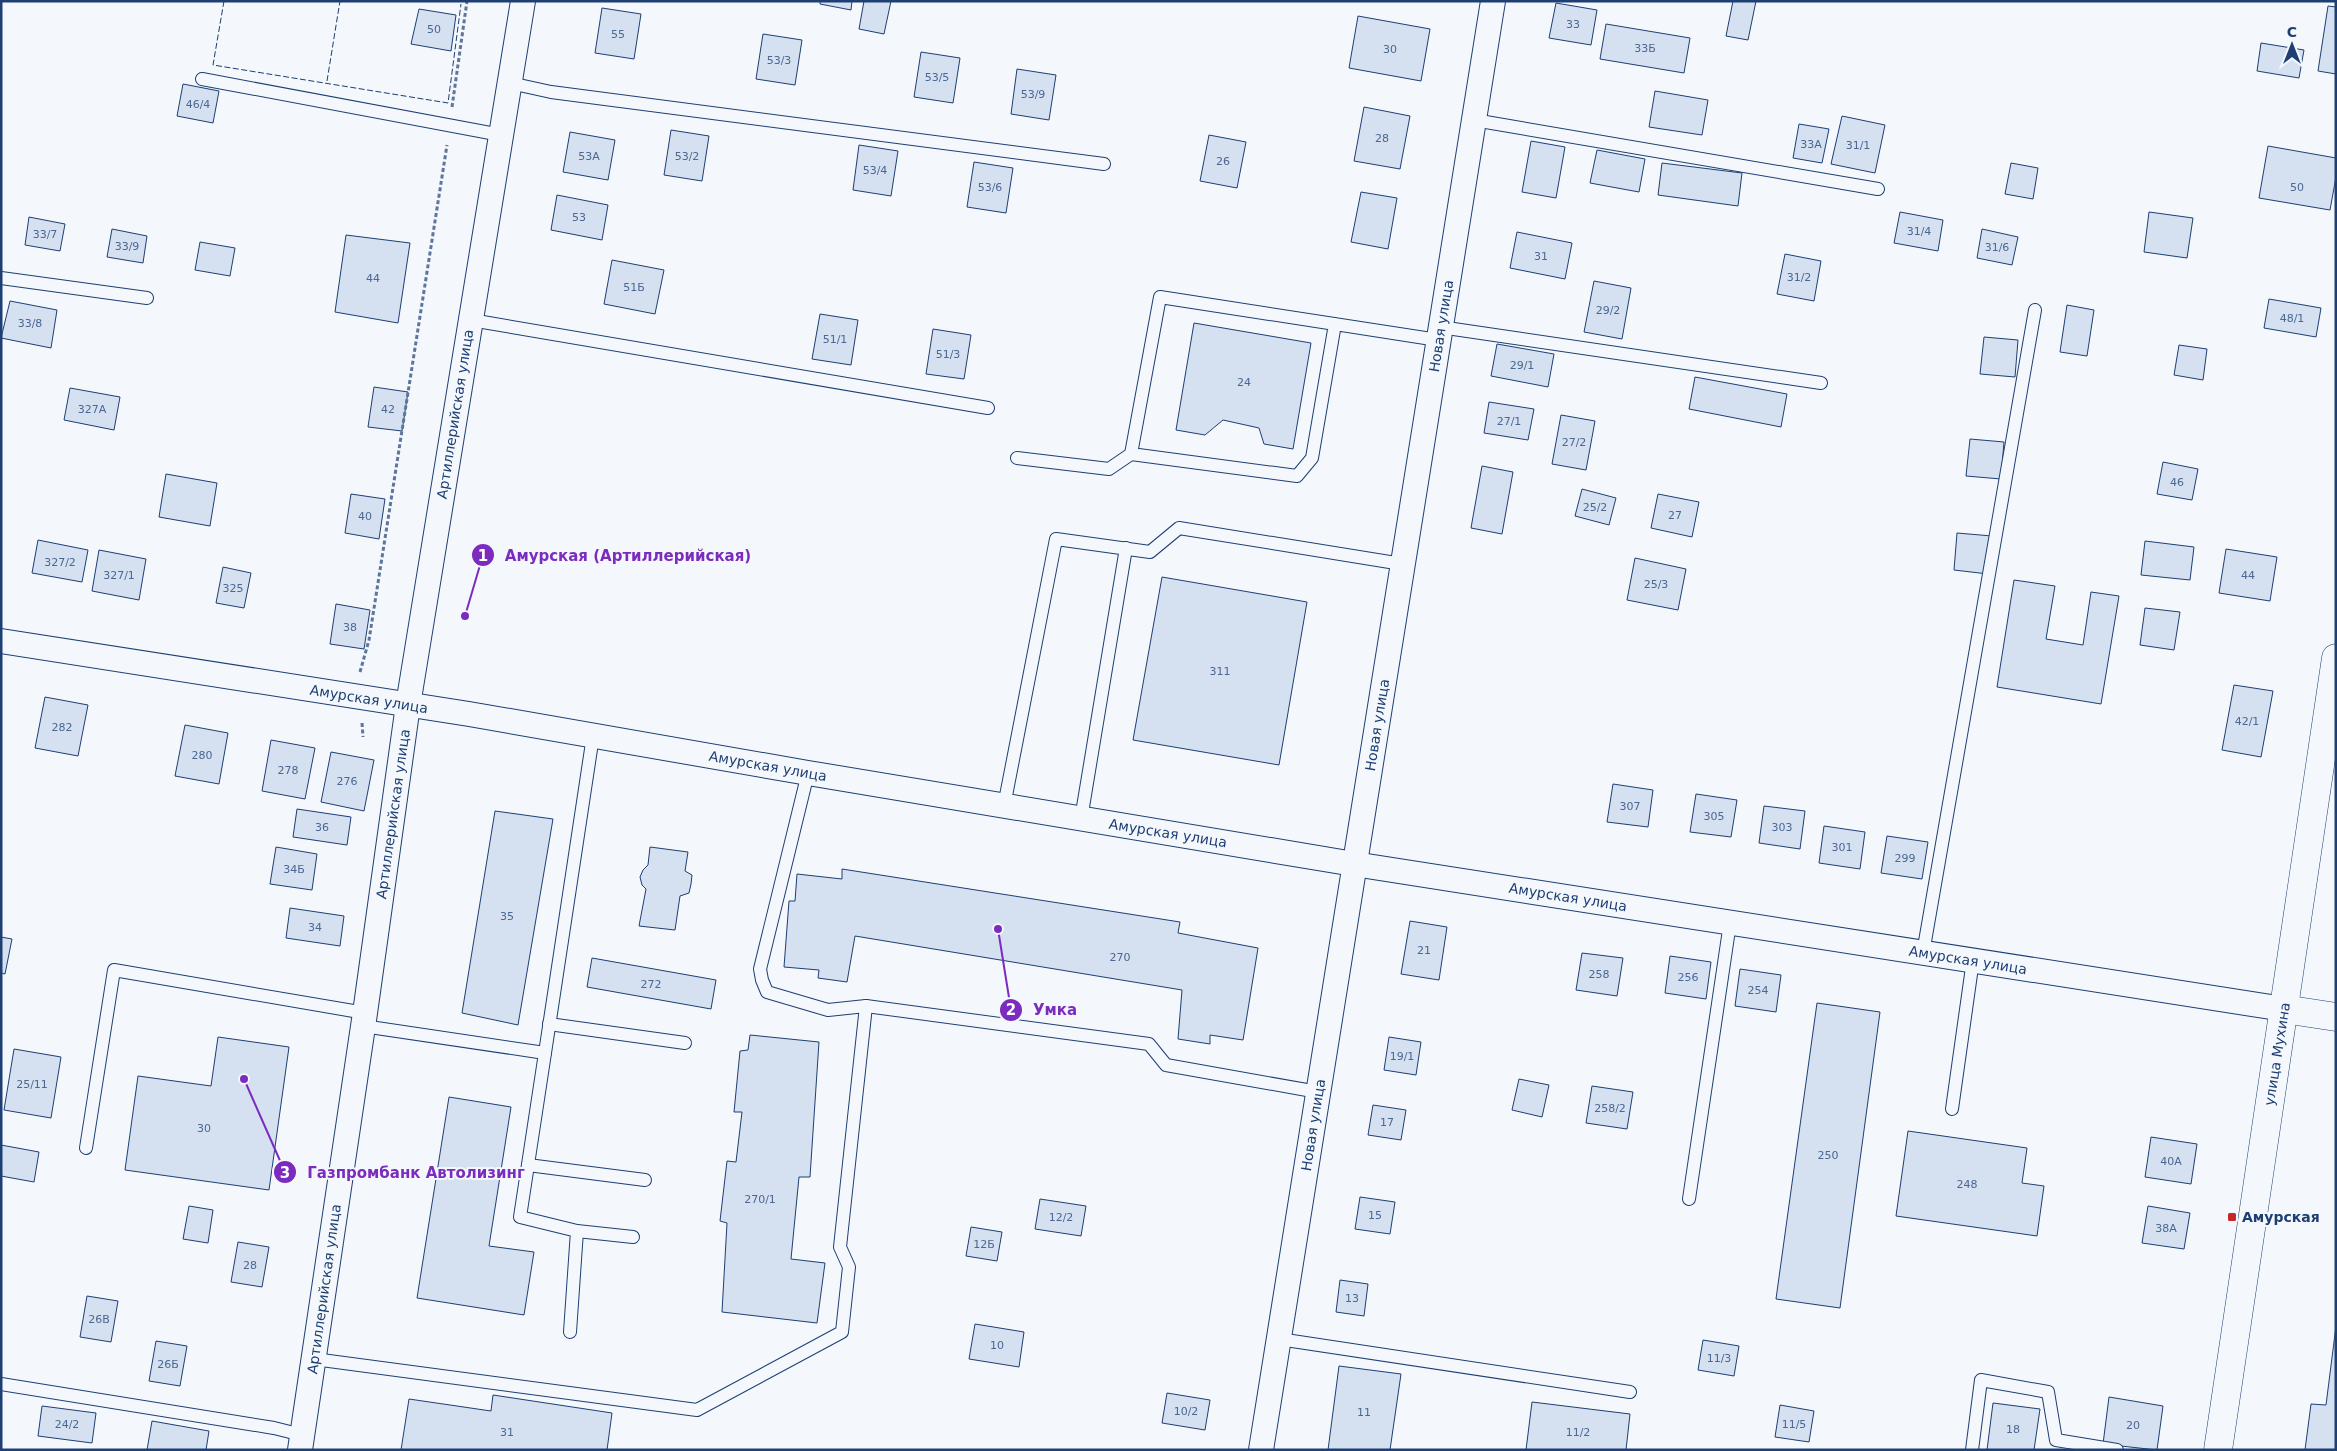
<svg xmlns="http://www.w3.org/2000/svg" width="2337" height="1451" font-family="'DejaVu Sans',sans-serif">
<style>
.building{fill:#d5e0f0;stroke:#1d3f73}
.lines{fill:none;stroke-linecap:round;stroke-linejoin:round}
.lane-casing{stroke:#1d3f73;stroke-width:14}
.street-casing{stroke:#1d3f73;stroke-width:26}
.secondary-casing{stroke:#1d3f73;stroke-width:29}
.path{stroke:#5e769c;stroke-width:3;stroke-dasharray:4 2.5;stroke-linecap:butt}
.lane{stroke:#f4f7fb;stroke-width:12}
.street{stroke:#f4f7fb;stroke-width:24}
.secondary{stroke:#f4f7fb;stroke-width:28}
.fence{stroke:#1d3f73;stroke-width:1;stroke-dasharray:6 2.5;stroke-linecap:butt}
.poi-dot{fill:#c62828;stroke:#f4f7fb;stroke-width:2}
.labels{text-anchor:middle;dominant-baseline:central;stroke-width:4;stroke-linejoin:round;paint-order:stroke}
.number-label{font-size:11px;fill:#4b6792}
.street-label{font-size:14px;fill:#1d3f73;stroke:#f4f7fb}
.poi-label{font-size:14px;font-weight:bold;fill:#1d3f73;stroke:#f4f7fb;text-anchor:start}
.leader{fill:none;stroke:#7b2cbf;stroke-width:2}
.callout-dot{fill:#7b2cbf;stroke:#f4f7fb;stroke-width:2}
.mark-label{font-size:15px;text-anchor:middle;font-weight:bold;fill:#fff}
.callout-label{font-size:15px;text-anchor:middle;font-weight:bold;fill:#7b2cbf;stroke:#f4f7fb;stroke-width:4;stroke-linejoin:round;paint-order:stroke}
</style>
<rect width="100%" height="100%" fill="#f4f7fb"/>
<!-- building -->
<g class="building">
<path d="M 820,1 L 852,1 L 851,10 L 820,4 Z"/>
<path d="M 864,1 L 891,1 L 884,34 L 859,29 Z"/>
<path d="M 1733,1 L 1756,1 L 1748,40 L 1726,36 Z"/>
<path d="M 1556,3 L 1597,10 L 1591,45 L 1549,38 Z"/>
<path d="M 2328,6 L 2336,7 L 2336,74 L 2318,71 Z"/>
<path d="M 602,8 L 641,14 L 634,59 L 595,53 Z"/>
<path d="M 419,9 L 456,15 L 451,51 L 411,44 Z"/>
<path d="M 1358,16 L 1430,29 L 1421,81 L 1349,68 Z"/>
<path d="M 1606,24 L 1690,38 L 1684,73 L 1600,59 Z"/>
<path d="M 763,34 L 802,40 L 795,85 L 756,79 Z"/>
<path d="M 2261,43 L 2304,50 L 2299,78 L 2257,71 Z"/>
<path d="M 921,52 L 960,58 L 953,103 L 914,97 Z"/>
<path d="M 1017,69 L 1056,75 L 1049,120 L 1011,114 Z"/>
<path d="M 183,84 L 219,91 L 213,123 L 177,116 Z"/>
<path d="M 1655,91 L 1708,100 L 1702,135 L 1649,127 Z"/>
<path d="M 1364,107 L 1410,116 L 1400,169 L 1354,161 Z"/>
<path d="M 1842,116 L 1885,125 L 1875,173 L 1831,164 Z"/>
<path d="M 1799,124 L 1829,129 L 1822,163 L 1793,158 Z"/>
<path d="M 671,130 L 709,136 L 702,181 L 664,175 Z"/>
<path d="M 570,132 L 615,140 L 608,180 L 563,172 Z"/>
<path d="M 1209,135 L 1246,142 L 1237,188 L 1200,181 Z"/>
<path d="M 1531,141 L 1565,147 L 1556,198 L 1522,192 Z"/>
<path d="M 859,145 L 898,151 L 891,196 L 853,190 Z"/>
<path d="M 2268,146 L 2336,158 L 2336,177 L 2330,210 L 2259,198 Z"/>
<path d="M 1597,150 L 1645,159 L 1639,192 L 1590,183 Z"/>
<path d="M 974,162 L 1013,168 L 1006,213 L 967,207 Z"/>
<path d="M 1662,163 L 1742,173 L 1738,206 L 1658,195 Z"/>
<path d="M 2011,163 L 2038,168 L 2033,199 L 2005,194 Z"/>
<path d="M 1361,192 L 1397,198 L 1388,249 L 1351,242 Z"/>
<path d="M 557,195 L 608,205 L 602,240 L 551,230 Z"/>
<path d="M 1900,212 L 1943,220 L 1938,251 L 1894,243 Z"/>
<path d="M 2149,212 L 2193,218 L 2187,258 L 2144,252 Z"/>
<path d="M 29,217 L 65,224 L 60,251 L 25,245 Z"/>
<path d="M 112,229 L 147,236 L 143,263 L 107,257 Z"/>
<path d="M 1982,229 L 2018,237 L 2012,265 L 1977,258 Z"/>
<path d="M 1517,232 L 1572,243 L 1565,279 L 1510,268 Z"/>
<path d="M 346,235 L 410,243 L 398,323 L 335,312 Z"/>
<path d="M 200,242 L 235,248 L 230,276 L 195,270 Z"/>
<path d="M 1785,254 L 1821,261 L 1814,301 L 1777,294 Z"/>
<path d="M 612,260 L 664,270 L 655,314 L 604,304 Z"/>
<path d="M 1594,281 L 1631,288 L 1622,339 L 1584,332 Z"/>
<path d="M 2269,299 L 2321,308 L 2316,337 L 2264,328 Z"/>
<path d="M 10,301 L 57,310 L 51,348 L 1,338 Z"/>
<path d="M 2067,305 L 2094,310 L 2087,356 L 2060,352 Z"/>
<path d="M 820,314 L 858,320 L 851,365 L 812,359 Z"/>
<path d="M 1194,323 L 1311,343 L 1293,449 L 1264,444 L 1259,428 L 1223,420 L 1205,435 L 1176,430 Z"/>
<path d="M 933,329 L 971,335 L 964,379 L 926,374 Z"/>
<path d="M 1984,337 L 2018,340 L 2015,377 L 1980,374 Z"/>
<path d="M 1497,344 L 1554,354 L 1548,387 L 1491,376 Z"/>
<path d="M 2179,345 L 2207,349 L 2203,380 L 2174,375 Z"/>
<path d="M 1695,377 L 1787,394 L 1781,427 L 1689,409 Z"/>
<path d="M 374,387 L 408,392 L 402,431 L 368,427 Z"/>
<path d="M 70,388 L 120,397 L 114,430 L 64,420 Z"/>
<path d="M 1489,402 L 1534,409 L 1528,440 L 1484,433 Z"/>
<path d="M 1561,415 L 1595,421 L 1586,470 L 1552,464 Z"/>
<path d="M 1970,439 L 2004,442 L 2001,479 L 1966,476 Z"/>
<path d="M 2163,462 L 2198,469 L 2192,500 L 2157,494 Z"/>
<path d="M 1482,466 L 1513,472 L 1502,534 L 1471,528 Z"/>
<path d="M 166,474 L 217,483 L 210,526 L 159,517 Z"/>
<path d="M 1582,489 L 1616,498 L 1609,525 L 1575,516 Z"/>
<path d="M 351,494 L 385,499 L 379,539 L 345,533 Z"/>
<path d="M 1658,494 L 1699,502 L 1692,537 L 1651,528 Z"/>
<path d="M 1957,533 L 1992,536 L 1988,574 L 1954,570 Z"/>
<path d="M 38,540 L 88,550 L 82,582 L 32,573 Z"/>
<path d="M 2145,541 L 2194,547 L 2190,580 L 2141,575 Z"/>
<path d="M 2226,549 L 2277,557 L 2270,601 L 2219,593 Z"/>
<path d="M 99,550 L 146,559 L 139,600 L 92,591 Z"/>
<path d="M 1635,558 L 1686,569 L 1678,610 L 1627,600 Z"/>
<path d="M 223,567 L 251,573 L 244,608 L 216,603 Z"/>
<path d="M 1162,577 L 1307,602 L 1279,765 L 1133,740 Z"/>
<path d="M 2014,580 L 2055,586 L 2046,639 L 2083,645 L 2091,592 L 2119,596 L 2101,704 L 1997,687 Z"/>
<path d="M 336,604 L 370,610 L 364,649 L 330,644 Z"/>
<path d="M 2145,608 L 2180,612 L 2174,650 L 2140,645 Z"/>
<path d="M 2234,685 L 2273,691 L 2261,757 L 2222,750 Z"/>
<path d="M 45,697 L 88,705 L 78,756 L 35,748 Z"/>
<path d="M 185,725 L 228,733 L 219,784 L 175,776 Z"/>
<path d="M 271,740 L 315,748 L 305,799 L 262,791 Z"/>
<path d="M 331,752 L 374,760 L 364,811 L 321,802 Z"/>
<path d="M 1613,784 L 1653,790 L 1648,827 L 1607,822 Z"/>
<path d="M 1696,794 L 1737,800 L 1731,837 L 1690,832 Z"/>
<path d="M 1764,806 L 1805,811 L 1800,849 L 1759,843 Z"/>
<path d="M 297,809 L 351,817 L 347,845 L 293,837 Z"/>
<path d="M 495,811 L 553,819 L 518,1025 L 462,1013 Z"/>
<path d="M 1824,826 L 1865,832 L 1860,869 L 1819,863 Z"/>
<path d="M 1887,836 L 1928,842 L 1922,879 L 1881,873 Z"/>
<path d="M 276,847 L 317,854 L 312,890 L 270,884 Z"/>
<path d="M 650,847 L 688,852 L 685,871 L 692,875 L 691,884 L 689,893 L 680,896 L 675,930 L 639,926 L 646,889 L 642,885 L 640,877 L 643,870 L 648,865 Z"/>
<path d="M 842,869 L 1180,922 L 1178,933 L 1258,948 L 1243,1040 L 1210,1035 L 1210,1044 L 1178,1039 L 1182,990 L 855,936 L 847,982 L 818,978 L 819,970 L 784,967 L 789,901 L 795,901 L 797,874 L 842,879 Z"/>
<path d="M 290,908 L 344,916 L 340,946 L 286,938 Z"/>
<path d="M 1410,921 L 1447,927 L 1439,980 L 1401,974 Z"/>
<path d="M 1,937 L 12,939 L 5,974 L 1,973 Z"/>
<path d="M 1582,953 L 1623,958 L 1617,996 L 1576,990 Z"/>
<path d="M 1670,956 L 1711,962 L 1706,999 L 1665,993 Z"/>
<path d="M 592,958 L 716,980 L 711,1009 L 587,987 Z"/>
<path d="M 1740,969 L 1781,975 L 1776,1012 L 1735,1006 Z"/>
<path d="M 1817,1003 L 1880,1012 L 1840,1308 L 1776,1299 Z"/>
<path d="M 750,1035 L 819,1042 L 810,1177 L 799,1177 L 791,1259 L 825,1263 L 817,1323 L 722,1312 L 727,1223 L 720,1221 L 727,1161 L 736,1162 L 742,1112 L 734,1112 L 740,1051 L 748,1050 Z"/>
<path d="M 218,1037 L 289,1047 L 269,1190 L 125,1170 L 138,1076 L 211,1086 Z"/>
<path d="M 1389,1037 L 1421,1042 L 1416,1075 L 1384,1070 Z"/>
<path d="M 14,1049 L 61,1057 L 51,1118 L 4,1110 Z"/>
<path d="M 1519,1079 L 1549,1085 L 1542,1117 L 1512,1110 Z"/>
<path d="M 1592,1086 L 1633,1092 L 1627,1129 L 1586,1123 Z"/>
<path d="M 449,1097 L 511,1107 L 489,1246 L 534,1252 L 524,1315 L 417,1298 Z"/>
<path d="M 1373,1105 L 1406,1110 L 1401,1140 L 1368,1135 Z"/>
<path d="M 1908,1131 L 2027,1148 L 2022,1183 L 2044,1186 L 2037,1236 L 1896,1216 Z"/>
<path d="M 2151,1137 L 2197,1144 L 2191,1184 L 2145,1177 Z"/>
<path d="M 1,1145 L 39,1152 L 34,1182 L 1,1176 Z"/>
<path d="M 1360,1197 L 1395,1202 L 1390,1234 L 1355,1229 Z"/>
<path d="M 1040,1199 L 1086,1206 L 1081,1236 L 1035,1229 Z"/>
<path d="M 189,1206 L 213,1210 L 208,1243 L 183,1239 Z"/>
<path d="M 2148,1206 L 2190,1213 L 2184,1249 L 2142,1243 Z"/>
<path d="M 971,1227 L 1002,1232 L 997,1261 L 966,1256 Z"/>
<path d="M 238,1242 L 269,1247 L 262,1287 L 231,1282 Z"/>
<path d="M 1340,1280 L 1368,1284 L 1364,1316 L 1336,1312 Z"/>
<path d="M 87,1296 L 118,1301 L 111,1342 L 80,1337 Z"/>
<path d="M 975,1324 L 1024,1332 L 1019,1367 L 969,1359 Z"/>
<path d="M 2336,1326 L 2336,1450 L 2305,1450 L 2311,1404 L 2326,1405 Z"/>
<path d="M 1703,1340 L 1739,1346 L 1734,1376 L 1698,1370 Z"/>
<path d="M 156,1341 L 187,1346 L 180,1386 L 149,1381 Z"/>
<path d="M 1339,1366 L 1401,1374 L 1390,1450 L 1328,1450 Z"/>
<path d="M 1167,1393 L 1210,1400 L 1205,1430 L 1162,1423 Z"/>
<path d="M 493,1395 L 612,1413 L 607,1450 L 401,1450 L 409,1399 L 491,1411 Z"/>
<path d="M 2109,1397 L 2163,1406 L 2157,1450 L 2103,1444 Z"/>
<path d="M 1532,1402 L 1630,1414 L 1626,1450 L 1526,1450 Z"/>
<path d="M 1993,1403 L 2040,1409 L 2034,1450 L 1987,1450 Z"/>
<path d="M 1780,1405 L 1814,1411 L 1809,1442 L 1775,1437 Z"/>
<path d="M 42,1406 L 96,1413 L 92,1443 L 38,1436 Z"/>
<path d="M 152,1421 L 209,1431 L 206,1450 L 147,1450 Z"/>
</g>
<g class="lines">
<!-- lane casing -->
<g class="lane-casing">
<g id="lane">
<path d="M 202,79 L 501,135"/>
<path d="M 510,83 L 551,92 L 1104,164"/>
<path d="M 1474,120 L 1878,189"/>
<path d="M 1,278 L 147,298"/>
<path d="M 471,320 L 988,408"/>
<path d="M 1335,324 L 1312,458 L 1297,476 L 1131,454 L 1160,297 L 1438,340"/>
<path d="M 1440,327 L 1821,383"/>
<path d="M 1017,458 L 1109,469 L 1131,454"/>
<path d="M 808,773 L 760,969 L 762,980 L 767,992 L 828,1010 L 866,1006 L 1149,1044 L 1166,1065 L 1318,1092"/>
<path d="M 1004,806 L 1056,539 L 1150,552 L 1179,528 L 1402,564"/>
<path d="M 1081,819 L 1126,548"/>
<path d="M 1923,953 L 2035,310"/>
<path d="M 549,1024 L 685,1043"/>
<path d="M 363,1026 L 545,1053 L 593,736"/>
<path d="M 545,1053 L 520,1217 L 577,1231 L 570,1332"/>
<path d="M 1952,1109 L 1973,960"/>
<path d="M 86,1148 L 114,970 L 365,1013"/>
<path d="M 528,1165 L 645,1180"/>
<path d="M 1689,1199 L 1730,923"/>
<path d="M 577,1231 L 633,1237"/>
<path d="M 1279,1339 L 1630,1392"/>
<path d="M 314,1359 L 697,1410 L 842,1332 L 849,1267 L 840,1247 L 866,1006"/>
<path d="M 1,1384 L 274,1428 L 302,1435"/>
<path d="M 1972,1450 L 1981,1380 L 2048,1392 L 2056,1440 L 2117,1450"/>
</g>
</g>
<!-- street casing -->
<g class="street-casing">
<g id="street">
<path d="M 1,641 L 469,714 L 808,773 L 1354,864 L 2284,1009"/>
<path d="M 300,1450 L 365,1013 L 408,705 L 523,1"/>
<path d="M 1261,1450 L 1493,1"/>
</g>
</g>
<!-- secondary casing -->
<g class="secondary-casing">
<g id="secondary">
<path d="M 2284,1009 L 2336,1017"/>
<path d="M 2218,1450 L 2336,658"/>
</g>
</g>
<!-- path -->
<g class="path">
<path d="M 452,107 L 467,1"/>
<path d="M 360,672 L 369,640 L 447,145"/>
<path d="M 362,723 L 363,737"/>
</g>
<!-- lane -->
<use href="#lane" class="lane"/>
<!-- street -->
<use href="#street" class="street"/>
<!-- secondary -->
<use href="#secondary" class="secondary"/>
<!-- fence -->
<g class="fence">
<path d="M 224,1 L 213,65 L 448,103 L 461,4"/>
<path d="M 327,81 L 340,1"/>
</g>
</g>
<!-- markers -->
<rect class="poi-dot" x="2227" y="1212" width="10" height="10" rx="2.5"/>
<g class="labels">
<!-- number labels -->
<g class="number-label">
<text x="1573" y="24">33</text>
<text x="434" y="29">50</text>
<text x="618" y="34">55</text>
<text x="1645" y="48">33Б</text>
<text x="1390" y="49">30</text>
<text x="779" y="60">53/3</text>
<text x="937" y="77">53/5</text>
<text x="1033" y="94">53/9</text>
<text x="198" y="104">46/4</text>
<text x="1382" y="138">28</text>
<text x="1811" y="144">33А</text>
<text x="1858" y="145">31/1</text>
<text x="589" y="156">53А</text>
<text x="687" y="156">53/2</text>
<text x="1223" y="161">26</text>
<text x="875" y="170">53/4</text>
<text x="990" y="187">53/6</text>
<text x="2297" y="187">50</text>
<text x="579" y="217">53</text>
<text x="1919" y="231">31/4</text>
<text x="45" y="234">33/7</text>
<text x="127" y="246">33/9</text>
<text x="1997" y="247">31/6</text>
<text x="1541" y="256">31</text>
<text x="1799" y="277">31/2</text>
<text x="373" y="278">44</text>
<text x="634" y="287">51Б</text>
<text x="1608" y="310">29/2</text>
<text x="2292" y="318">48/1</text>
<text x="30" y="323">33/8</text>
<text x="835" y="339">51/1</text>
<text x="948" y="354">51/3</text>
<text x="1522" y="365">29/1</text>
<text x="1244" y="382">24</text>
<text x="92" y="409">327А</text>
<text x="388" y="409">42</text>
<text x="1509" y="421">27/1</text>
<text x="1574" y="442">27/2</text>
<text x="2177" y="482">46</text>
<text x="1595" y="507">25/2</text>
<text x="1675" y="515">27</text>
<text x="365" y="516">40</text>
<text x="60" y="562">327/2</text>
<text x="119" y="575">327/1</text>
<text x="2248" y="575">44</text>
<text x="1656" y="584">25/3</text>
<text x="233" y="588">325</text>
<text x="350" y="627">38</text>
<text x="1220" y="671">311</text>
<text x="2247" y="721">42/1</text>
<text x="62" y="727">282</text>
<text x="202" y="755">280</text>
<text x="288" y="770">278</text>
<text x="347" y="781">276</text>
<text x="1630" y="806">307</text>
<text x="1714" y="816">305</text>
<text x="322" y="827">36</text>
<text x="1782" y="827">303</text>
<text x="1842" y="847">301</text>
<text x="1905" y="858">299</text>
<text x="294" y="869">34Б</text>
<text x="507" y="916">35</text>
<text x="315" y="927">34</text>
<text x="1424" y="950">21</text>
<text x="1120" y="957">270</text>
<text x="1599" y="974">258</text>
<text x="1688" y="977">256</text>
<text x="651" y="984">272</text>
<text x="1758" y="990">254</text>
<text x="1402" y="1056">19/1</text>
<text x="32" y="1084">25/11</text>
<text x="1610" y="1108">258/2</text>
<text x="1387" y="1122">17</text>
<text x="204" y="1128">30</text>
<text x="1828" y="1155">250</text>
<text x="2171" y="1161">40А</text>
<text x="1967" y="1184">248</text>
<text x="760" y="1199">270/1</text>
<text x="1375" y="1215">15</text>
<text x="1061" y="1217">12/2</text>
<text x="2166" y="1228">38А</text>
<text x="984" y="1244">12Б</text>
<text x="250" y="1265">28</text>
<text x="1352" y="1298">13</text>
<text x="99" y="1319">26В</text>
<text x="997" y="1345">10</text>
<text x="1719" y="1358">11/3</text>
<text x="168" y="1364">26Б</text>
<text x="1186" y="1411">10/2</text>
<text x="1364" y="1412">11</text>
<text x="67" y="1424">24/2</text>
<text x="1794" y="1424">11/5</text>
<text x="2133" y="1425">20</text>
<text x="2013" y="1429">18</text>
<text x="507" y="1432">31</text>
<text x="1578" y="1432">11/2</text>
</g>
<!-- street labels -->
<g class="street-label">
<text transform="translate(1441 326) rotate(-81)">Новая улица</text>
<text transform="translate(455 414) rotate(-81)">Артиллерийская улица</text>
<text transform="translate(369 699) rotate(9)">Амурская улица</text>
<text transform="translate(1377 725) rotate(-81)">Новая улица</text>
<text transform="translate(768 766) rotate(10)">Амурская улица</text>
<text transform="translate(393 814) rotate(-82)">Артиллерийская улица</text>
<text transform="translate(1168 833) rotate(9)">Амурская улица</text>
<text transform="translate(1568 897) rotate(9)">Амурская улица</text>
<text transform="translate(1968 960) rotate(9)">Амурская улица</text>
<text transform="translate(2277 1054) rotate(-81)">улица Мухина</text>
<text transform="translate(1313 1125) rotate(-81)">Новая улица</text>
<text transform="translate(324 1289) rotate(-82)">Артиллерийская улица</text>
</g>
<!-- poi labels -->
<g class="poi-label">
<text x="2242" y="1217">Амурская</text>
</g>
</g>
<!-- callouts -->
<path class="leader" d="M465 616L483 555M998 929L1011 1010M244 1079L285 1172"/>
<g class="callout-dot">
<circle cx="465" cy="616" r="5"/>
<circle cx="998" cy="929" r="5"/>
<circle cx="244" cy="1079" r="5"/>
<circle cx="483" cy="555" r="12"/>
<circle cx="1011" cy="1010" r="12"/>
<circle cx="285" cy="1172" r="12"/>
</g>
<g class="mark-label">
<text x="483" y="561">1</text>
<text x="1011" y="1015">2</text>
<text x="285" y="1178">3</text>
</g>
<g class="callout-label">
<text x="628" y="561">Амурская (Артиллерийская)</text>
<text x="1055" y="1015">Умка</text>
<text x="416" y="1178">Газпромбанк Автолизинг</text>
</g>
<!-- border -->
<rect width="2337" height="1451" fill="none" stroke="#1d3f73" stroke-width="5"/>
<!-- north arrow -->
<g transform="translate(2292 45)" stroke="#f4f7fb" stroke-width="4" paint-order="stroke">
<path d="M0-4L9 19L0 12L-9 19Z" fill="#1d3f73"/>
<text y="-8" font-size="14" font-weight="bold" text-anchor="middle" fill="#1d3f73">С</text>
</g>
</svg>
